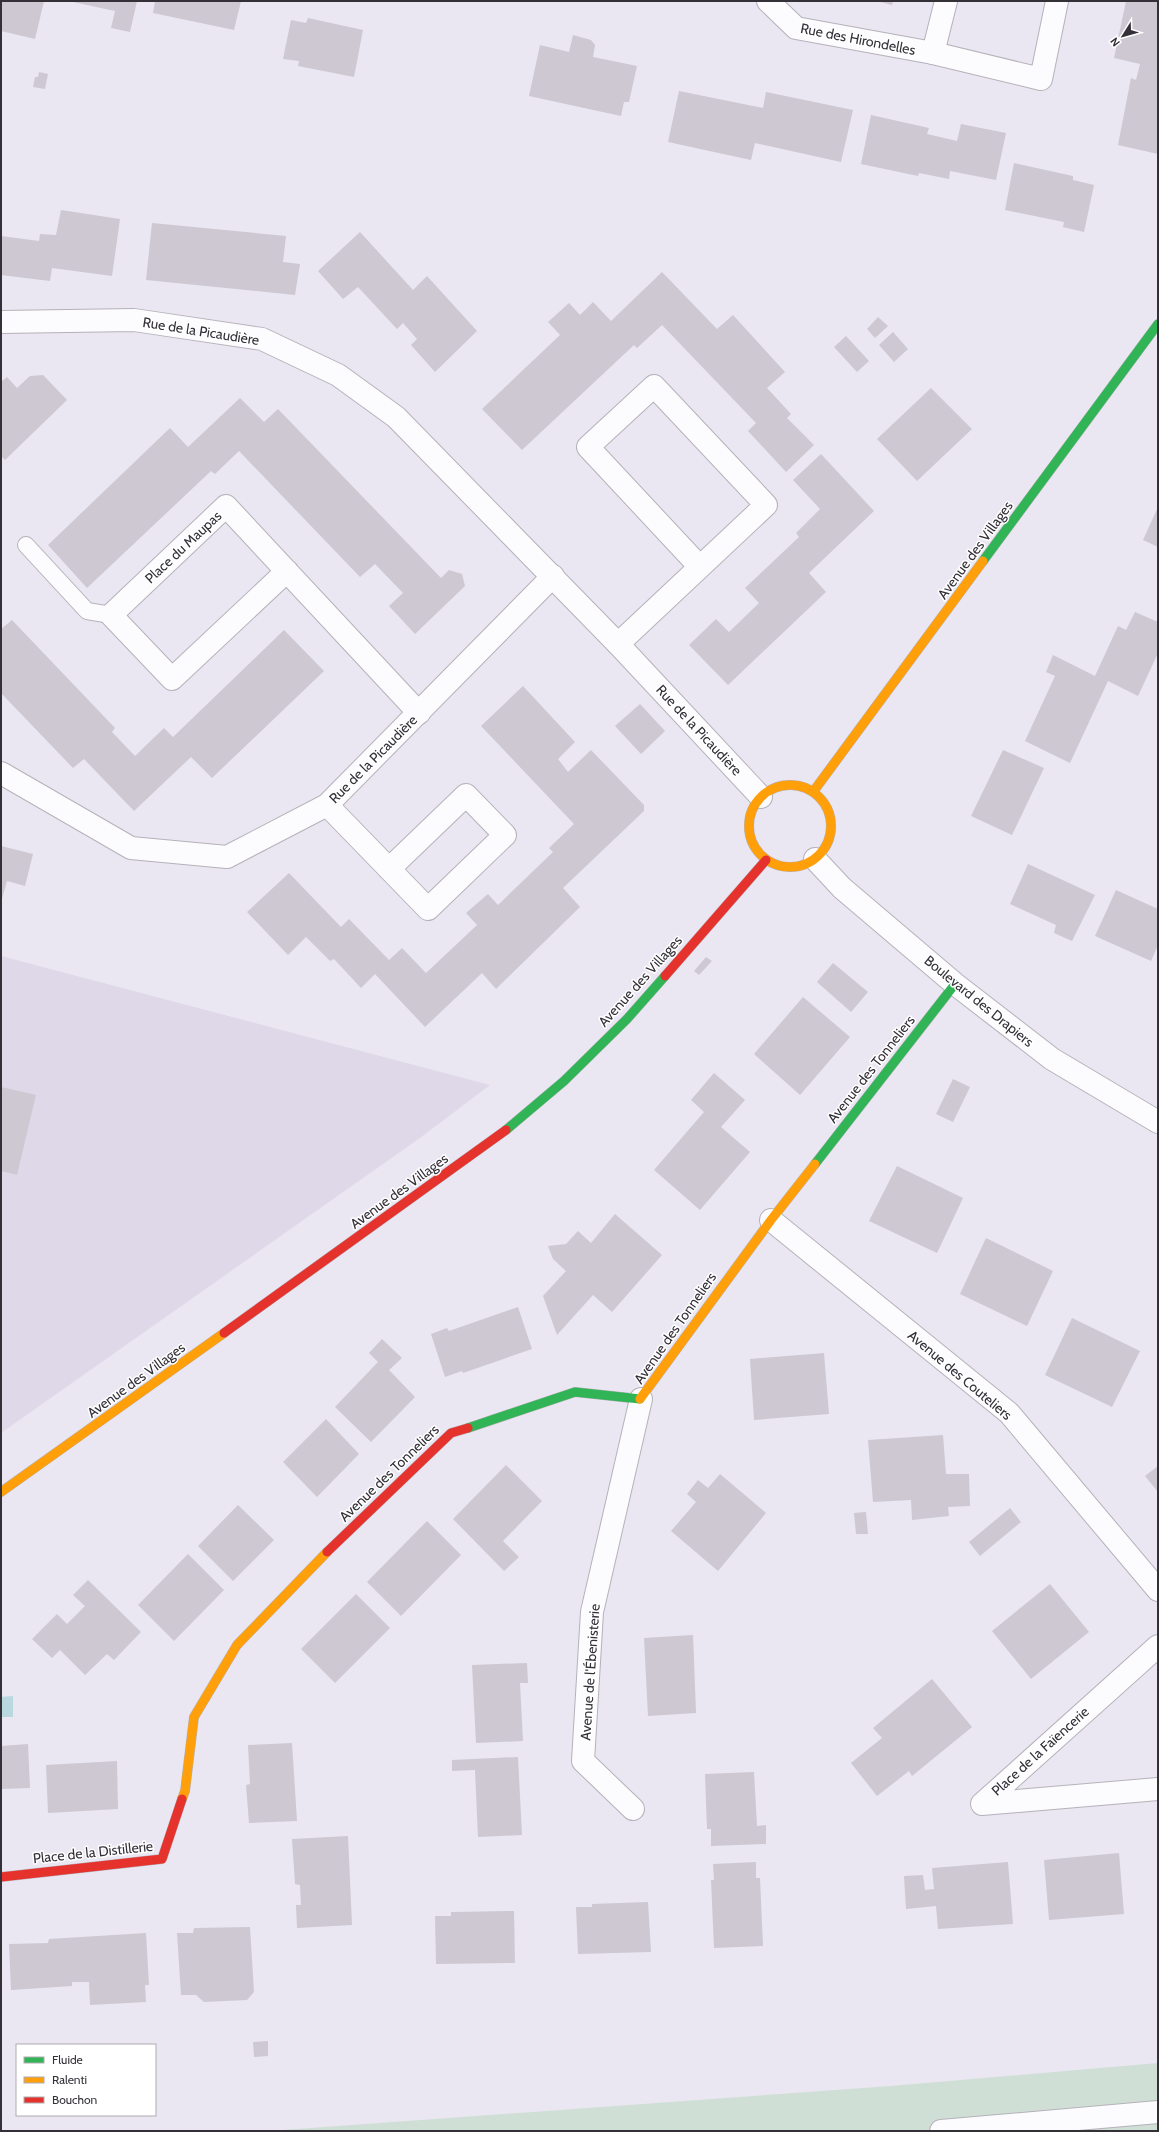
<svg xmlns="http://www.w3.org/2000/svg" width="1159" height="2132" font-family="Cabin,sans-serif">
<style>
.education{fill:#ded8e8}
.green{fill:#d0dfd6}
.water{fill:#b9d8e0}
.building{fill:#cdc8d2}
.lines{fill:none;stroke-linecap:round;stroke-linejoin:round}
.lane-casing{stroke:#b5b2ba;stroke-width:18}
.street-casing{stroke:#b5b2ba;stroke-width:24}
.fast-casing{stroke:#b5b2ba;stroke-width:10}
.slow-casing{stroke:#b5b2ba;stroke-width:10}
.jam-casing{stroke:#b5b2ba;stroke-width:10}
.lane{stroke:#fcfbfd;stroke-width:16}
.street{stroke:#fcfbfd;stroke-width:22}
.fast{stroke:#30b455;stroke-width:9}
.slow{stroke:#ff9f0a;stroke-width:9}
.jam{stroke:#e5322d;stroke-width:9}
.labels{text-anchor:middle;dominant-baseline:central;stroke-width:3;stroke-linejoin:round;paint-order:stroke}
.street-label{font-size:14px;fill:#333038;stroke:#fff}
</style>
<rect width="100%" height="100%" fill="#eae7f2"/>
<!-- education -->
<path class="education" d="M 1,956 L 490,1085 L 420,1138 L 1,1433 Z"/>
<!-- green -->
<path class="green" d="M 1158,2063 L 1158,2131 L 269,2131 L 891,2086 Z"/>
<!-- water -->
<path class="water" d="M 13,1696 L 13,1717 L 1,1717 L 1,1697 Z"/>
<!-- building -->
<g class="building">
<path d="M 1,1 L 44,1 L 35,39 L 1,31 Z"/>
<path d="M 137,1 L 130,32 L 111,28 L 115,11 L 73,2 Z"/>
<path d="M 155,1 L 241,1 L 234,30 L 153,13 Z"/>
<path d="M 877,1 L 893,1 L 892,5 Z"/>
<path d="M 1126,1 L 1158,1 L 1158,154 L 1118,145 L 1131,78 L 1136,80 L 1140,64 L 1114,58 Z"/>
<path d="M 308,18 L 363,30 L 354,77 L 298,66 L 299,61 L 283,59 L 291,20 L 306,23 Z"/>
<path d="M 573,35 L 591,40 L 595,45 L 593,57 L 637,66 L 629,102 L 624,102 L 621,116 L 529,96 L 540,45 L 569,52 Z"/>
<path d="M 39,72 L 48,74 L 45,89 L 33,87 L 35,77 L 38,77 Z"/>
<path d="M 679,91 L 763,108 L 766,92 L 853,110 L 841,162 L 755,143 L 751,160 L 668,142 Z"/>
<path d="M 871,115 L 929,128 L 927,134 L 957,141 L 961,124 L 1006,133 L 996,180 L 950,171 L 949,179 L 919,173 L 918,176 L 861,164 Z"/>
<path d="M 1014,163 L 1073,176 L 1073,180 L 1094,185 L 1084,232 L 1063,227 L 1064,222 L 1005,210 Z"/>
<path d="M 61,210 L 120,219 L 112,276 L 52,268 L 50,281 L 1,275 L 1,236 L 39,241 L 40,234 L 56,235 Z"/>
<path d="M 152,223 L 286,236 L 283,262 L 300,264 L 295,295 L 146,280 Z"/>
<path d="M 360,232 L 413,290 L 427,276 L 477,331 L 435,372 L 411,345 L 417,339 L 403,323 L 397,329 L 358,287 L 343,299 L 318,271 Z"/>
<path d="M 662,272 L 717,329 L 733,315 L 785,372 L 767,388 L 791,414 L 787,418 L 814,445 L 786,472 L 748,431 L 756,423 L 662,325 L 637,348 L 634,345 L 522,450 L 482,409 L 560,335 L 548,322 L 569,303 L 580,315 L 593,302 L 611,321 Z"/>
<path d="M 878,317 L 888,326 L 875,338 L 867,329 Z"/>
<path d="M 893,332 L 908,349 L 894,362 L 879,345 Z"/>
<path d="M 846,336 L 869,361 L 857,372 L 834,347 Z"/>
<path d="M 43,375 L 67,400 L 5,460 L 1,456 L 1,382 L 7,377 L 17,388 L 30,376 Z"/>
<path d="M 931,388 L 972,429 L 917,481 L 877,439 Z"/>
<path d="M 240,398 L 264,422 L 278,409 L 441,578 L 449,570 L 462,574 L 465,586 L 415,634 L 389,606 L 403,593 L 375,564 L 360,577 L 239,451 L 215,474 L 211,471 L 87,588 L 48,545 L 170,428 L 188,447 Z"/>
<path d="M 821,454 L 874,511 L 809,573 L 826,592 L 728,685 L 689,645 L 716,619 L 729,632 L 759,603 L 745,588 L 799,537 L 796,533 L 820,509 L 793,480 Z"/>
<path d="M 1158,507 L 1158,547 L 1143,540 Z"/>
<path d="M 1135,612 L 1158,622 L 1158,653 L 1138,696 L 1108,681 L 1070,763 L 1025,741 L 1055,676 L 1046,672 L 1053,655 L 1095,676 L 1118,626 L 1126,630 Z"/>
<path d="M 12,620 L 115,728 L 112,732 L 135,756 L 164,728 L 173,737 L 284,630 L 324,671 L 212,778 L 191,757 L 134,811 L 84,759 L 73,768 L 1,693 L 1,629 Z"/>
<path d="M 523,686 L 575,742 L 558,759 L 568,772 L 591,750 L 644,805 L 644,811 L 563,888 L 580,907 L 496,989 L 482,973 L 425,1027 L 375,974 L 361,988 L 334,959 L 330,961 L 306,937 L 288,955 L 247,912 L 289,873 L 341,927 L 349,919 L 389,960 L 402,948 L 426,973 L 477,925 L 466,913 L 488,894 L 498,905 L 553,852 L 549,848 L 574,824 L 481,726 Z"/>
<path d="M 640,704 L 665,731 L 641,754 L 615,726 Z"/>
<path d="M 1003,750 L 1044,768 L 1012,835 L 971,816 Z"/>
<path d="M 1,846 L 33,854 L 25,886 L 7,881 L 1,902 Z"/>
<path d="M 1028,864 L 1095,895 L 1072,941 L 1054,933 L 1056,925 L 1010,904 Z"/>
<path d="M 1116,890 L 1158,909 L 1158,945 L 1151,961 L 1095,936 Z"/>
<path d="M 706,957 L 712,961 L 699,975 L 694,971 Z"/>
<path d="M 833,963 L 868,992 L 851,1012 L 817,982 Z"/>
<path d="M 803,997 L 850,1037 L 800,1095 L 754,1054 Z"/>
<path d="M 714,1073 L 745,1100 L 721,1127 L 750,1152 L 700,1210 L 654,1170 L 704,1112 L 691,1100 Z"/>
<path d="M 953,1079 L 970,1087 L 953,1122 L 936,1114 Z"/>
<path d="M 1,1087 L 36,1095 L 17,1175 L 1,1171 Z"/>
<path d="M 897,1166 L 963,1198 L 937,1253 L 869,1221 Z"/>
<path d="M 615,1214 L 662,1255 L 612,1312 L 593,1295 L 557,1335 L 543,1296 L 566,1271 L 553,1259 L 548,1246 L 566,1244 L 578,1231 L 591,1243 Z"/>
<path d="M 986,1238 L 1053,1271 L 1027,1326 L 960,1294 Z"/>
<path d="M 518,1307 L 532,1349 L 463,1373 L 462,1371 L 445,1377 L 431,1334 L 447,1328 L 449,1331 Z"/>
<path d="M 1072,1318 L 1140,1351 L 1112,1407 L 1045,1375 Z"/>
<path d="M 382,1339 L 402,1358 L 389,1370 L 415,1397 L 371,1442 L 335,1407 L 378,1362 L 369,1353 Z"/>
<path d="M 824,1353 L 829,1414 L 754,1420 L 750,1359 Z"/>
<path d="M 326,1419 L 359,1454 L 317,1497 L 283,1462 Z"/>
<path d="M 943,1435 L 946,1474 L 969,1474 L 970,1506 L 948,1507 L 949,1516 L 912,1520 L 911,1500 L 873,1502 L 868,1440 Z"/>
<path d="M 506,1465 L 542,1501 L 503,1541 L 519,1557 L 504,1571 L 453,1519 Z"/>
<path d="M 1158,1466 L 1158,1492 L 1145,1476 Z"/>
<path d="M 720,1474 L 766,1513 L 718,1571 L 671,1531 L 696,1502 L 687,1494 L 698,1480 L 708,1488 Z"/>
<path d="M 238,1505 L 274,1540 L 233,1581 L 198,1546 Z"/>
<path d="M 1010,1508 L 1021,1522 L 980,1556 L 969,1542 Z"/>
<path d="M 866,1512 L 868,1534 L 856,1534 L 854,1513 Z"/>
<path d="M 427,1521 L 461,1555 L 401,1616 L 367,1582 Z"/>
<path d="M 188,1554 L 224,1590 L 174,1641 L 138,1605 Z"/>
<path d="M 88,1580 L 141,1632 L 114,1660 L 107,1654 L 85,1675 L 60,1650 L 52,1658 L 32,1639 L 57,1614 L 67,1624 L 85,1606 L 73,1595 Z"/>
<path d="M 1050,1584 L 1089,1632 L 1031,1679 L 992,1631 Z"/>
<path d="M 356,1594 L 390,1628 L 335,1683 L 301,1649 Z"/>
<path d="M 693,1635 L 696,1713 L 648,1716 L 644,1638 Z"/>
<path d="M 527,1663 L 528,1683 L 520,1683 L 523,1741 L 476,1743 L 472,1665 Z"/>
<path d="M 932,1679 L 972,1727 L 912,1776 L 909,1771 L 877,1796 L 851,1763 L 882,1738 L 873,1728 Z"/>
<path d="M 292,1743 L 297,1821 L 249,1823 L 246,1785 L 250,1784 L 248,1745 Z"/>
<path d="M 28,1744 L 30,1788 L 1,1789 L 1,1746 Z"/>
<path d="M 518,1757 L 522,1835 L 478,1837 L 475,1770 L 452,1771 L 452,1760 Z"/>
<path d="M 117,1761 L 118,1809 L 48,1813 L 46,1765 Z"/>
<path d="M 754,1772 L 757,1826 L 766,1825 L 766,1844 L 711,1846 L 711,1829 L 707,1829 L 705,1774 Z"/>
<path d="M 348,1836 L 352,1925 L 297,1928 L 296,1905 L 301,1905 L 300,1885 L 295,1884 L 292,1839 Z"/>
<path d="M 1119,1853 L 1124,1914 L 1049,1920 L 1044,1860 Z"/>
<path d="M 756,1862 L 756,1878 L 760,1878 L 763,1946 L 714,1948 L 711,1880 L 714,1880 L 713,1864 Z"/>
<path d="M 1008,1862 L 1013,1924 L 938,1929 L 936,1906 L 906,1909 L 904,1876 L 923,1875 L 925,1890 L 934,1889 L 932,1868 Z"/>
<path d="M 648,1902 L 651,1952 L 578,1954 L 576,1907 L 592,1907 L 592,1904 Z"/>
<path d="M 514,1911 L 515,1963 L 436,1964 L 435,1916 L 451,1916 L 451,1912 Z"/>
<path d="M 250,1927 L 254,1992 L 247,2000 L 204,2002 L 196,1995 L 181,1995 L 177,1933 L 193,1933 L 194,1928 Z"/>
<path d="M 146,1933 L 149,1985 L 145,1985 L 146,2002 L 90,2005 L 89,1982 L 72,1982 L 72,1986 L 11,1990 L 9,1944 L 48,1943 L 49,1939 Z"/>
<path d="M 268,2041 L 268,2056 L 254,2057 L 253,2042 Z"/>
</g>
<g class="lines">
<!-- lane casing -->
<g class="lane-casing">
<path id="lane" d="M 26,545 L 87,611 L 111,615"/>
</g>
<!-- street casing -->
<g class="street-casing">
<g id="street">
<path d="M 768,1 L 796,28 L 933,53 L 1041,79 L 1057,1"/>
<path d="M 933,53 L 946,1"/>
<path d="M 1,322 L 134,320 L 262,339 L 338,375 L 396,417 L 618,644 L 761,797"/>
<path d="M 287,571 L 172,679 L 111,615 L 226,506 L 419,713"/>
<path d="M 618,644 L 766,505 L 654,386 L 588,447 L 700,567"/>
<path d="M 1,773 L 131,848 L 227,857 L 327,805 L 553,576"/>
<path d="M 327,805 L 428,909 L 505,835 L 466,795 L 389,869"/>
<path d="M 815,859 L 842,888 L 955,984 L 1052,1059 L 1158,1122"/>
<path d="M 771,1220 L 1009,1413 L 1158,1590"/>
<path d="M 1158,1646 L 982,1804 L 1158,1789"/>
<path d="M 633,1809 L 583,1761 L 592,1612 L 641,1399"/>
<path d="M 941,2131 L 1158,2112"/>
</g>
</g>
<!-- fast casing -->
<g class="fast-casing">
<g id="fast">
<path d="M 983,561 L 1158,324"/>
<path d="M 506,1130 L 564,1081 L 627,1019 L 665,976"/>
<path d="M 815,1164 L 955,984"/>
<path d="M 468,1428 L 575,1392 L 640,1399"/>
</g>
</g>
<!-- slow casing -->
<g class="slow-casing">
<g id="slow">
<circle cx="790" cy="826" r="41"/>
<path d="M 813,792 L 983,561"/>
<path d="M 640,1399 L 771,1220 L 815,1164"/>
<path d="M 1,1492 L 224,1333"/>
<path d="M 182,1799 L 185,1791 L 194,1717 L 237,1645 L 327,1552"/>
</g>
</g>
<!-- jam casing -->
<g class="jam-casing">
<g id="jam">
<path d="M 665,976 L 766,860"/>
<path d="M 224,1333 L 506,1130"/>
<path d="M 327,1552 L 451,1433 L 468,1428"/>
<path d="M 1,1877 L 162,1859 L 182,1799"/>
</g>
</g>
<!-- lane -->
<use href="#lane" class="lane"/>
<!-- street -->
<use href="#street" class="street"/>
<!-- fast -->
<use href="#fast" class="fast"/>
<!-- slow -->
<use href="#slow" class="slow"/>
<!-- jam -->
<use href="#jam" class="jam"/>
</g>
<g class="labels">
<!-- street labels -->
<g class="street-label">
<text transform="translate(858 39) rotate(11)">Rue des Hirondelles</text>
<text transform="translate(201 331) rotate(9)">Rue de la Picaudière</text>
<text transform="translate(183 547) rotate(-43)">Place du Maupas</text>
<text transform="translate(975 550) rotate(-54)">Avenue des Villages</text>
<text transform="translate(699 730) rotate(47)">Rue de la Picaudière</text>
<text transform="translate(373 759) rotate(-45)">Rue de la Picaudière</text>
<text transform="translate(640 981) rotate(-48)">Avenue des Villages</text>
<text transform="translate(979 1001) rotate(39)">Boulevard des Drapiers</text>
<text transform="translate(871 1069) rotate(-52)">Avenue des Tonneliers</text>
<text transform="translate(399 1191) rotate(-36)">Avenue des Villages</text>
<text transform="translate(675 1328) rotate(-55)">Avenue des Tonneliers</text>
<text transform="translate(960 1375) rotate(40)">Avenue des Couteliers</text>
<text transform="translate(136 1380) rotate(-36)">Avenue des Villages</text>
<text transform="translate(389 1473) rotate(-44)">Avenue des Tonneliers</text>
<text transform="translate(590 1672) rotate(-86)">Avenue de l'Ébenisterie</text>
<text transform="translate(1040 1751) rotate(-42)">Place de la Faïencerie</text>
<text transform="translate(93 1852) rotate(-6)">Place de la Distillerie</text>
</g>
</g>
<!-- border -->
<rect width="1159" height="2132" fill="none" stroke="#333038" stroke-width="4"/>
<!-- legend -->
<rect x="16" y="2044" width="140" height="72" fill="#ffffff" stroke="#adacaf"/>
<rect x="24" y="2057" width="20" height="6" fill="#30b455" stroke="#adacaf"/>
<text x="52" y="2064" font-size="12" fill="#333038">Fluide</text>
<rect x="24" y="2077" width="20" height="6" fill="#ff9f0a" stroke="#adacaf"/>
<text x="52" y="2084" font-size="12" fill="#333038">Ralenti</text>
<rect x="24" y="2097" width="20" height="6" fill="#e5322d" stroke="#adacaf"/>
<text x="52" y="2104" font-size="12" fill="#333038">Bouchon</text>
<!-- north arrow -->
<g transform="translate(1123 36) rotate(233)" stroke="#ffffff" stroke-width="3" paint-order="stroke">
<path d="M0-3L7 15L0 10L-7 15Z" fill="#333038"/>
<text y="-6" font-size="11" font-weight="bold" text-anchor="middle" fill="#333038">N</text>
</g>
</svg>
